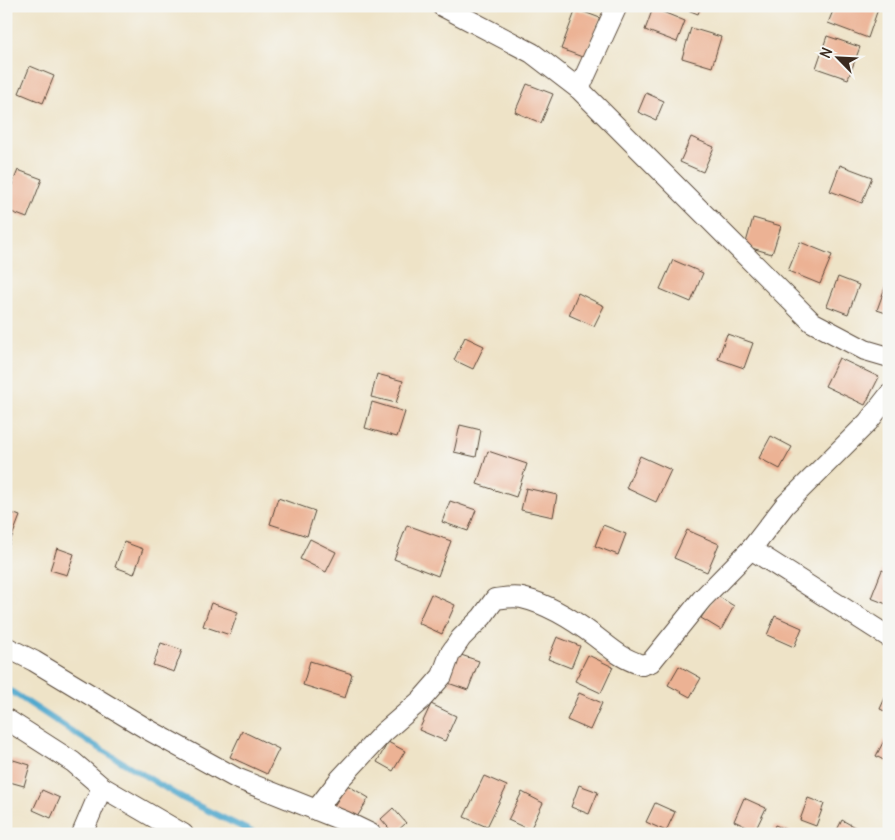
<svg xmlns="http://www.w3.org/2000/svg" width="895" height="840" font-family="Delius,sans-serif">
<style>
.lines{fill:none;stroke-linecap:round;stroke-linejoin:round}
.stream{stroke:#50a8cd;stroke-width:6}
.building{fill:#ecb294}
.street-casing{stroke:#564637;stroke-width:22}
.street{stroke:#fff;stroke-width:20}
</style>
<rect width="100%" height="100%" fill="#f6f6f2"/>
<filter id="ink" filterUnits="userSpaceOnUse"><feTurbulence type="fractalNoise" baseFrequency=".02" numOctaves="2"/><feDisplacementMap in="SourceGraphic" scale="10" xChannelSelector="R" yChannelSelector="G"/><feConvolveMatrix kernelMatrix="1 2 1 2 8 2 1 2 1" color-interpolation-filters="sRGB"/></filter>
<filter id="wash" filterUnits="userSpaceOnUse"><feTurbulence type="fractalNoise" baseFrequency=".0096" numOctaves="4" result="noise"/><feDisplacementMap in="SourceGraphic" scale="20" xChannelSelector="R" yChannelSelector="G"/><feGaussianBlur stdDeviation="1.12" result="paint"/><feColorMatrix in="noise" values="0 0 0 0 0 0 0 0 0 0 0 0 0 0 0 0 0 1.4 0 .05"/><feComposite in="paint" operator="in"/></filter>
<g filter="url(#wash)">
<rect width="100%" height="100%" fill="#eee3c7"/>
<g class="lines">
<!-- stream -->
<path class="stream" d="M 6,688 L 79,736 L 182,798 L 256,834"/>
</g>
<g id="blocks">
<!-- building -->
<g class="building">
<path d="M 678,6 L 701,6 L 698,14 Z"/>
<path d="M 835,6 L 871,6 L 878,9 L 868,38 L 828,23 Z"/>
<path d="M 653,8 L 685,21 L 677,42 L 645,30 Z"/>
<path d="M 576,9 L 600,18 L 585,58 L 561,49 Z"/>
<path d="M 691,28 L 721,37 L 712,67 L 682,58 Z"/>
<path d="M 827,36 L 860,47 L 848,79 L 816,68 Z"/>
<path d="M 30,66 L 54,76 L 43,103 L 19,93 Z"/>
<path d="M 527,84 L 553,94 L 541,123 L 515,112 Z"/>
<path d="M 646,93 L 664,101 L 656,120 L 638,112 Z"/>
<path d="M 691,137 L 714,147 L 703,172 L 680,162 Z"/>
<path d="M 840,165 L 872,177 L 862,203 L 830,191 Z"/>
<path d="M 18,170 L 42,179 L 27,218 L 6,210 L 6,200 Z"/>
<path d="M 753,218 L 781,226 L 772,254 L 745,246 Z"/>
<path d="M 800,242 L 832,255 L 820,284 L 788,271 Z"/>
<path d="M 673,260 L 703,273 L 691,302 L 660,289 Z"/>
<path d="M 838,277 L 859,285 L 848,314 L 827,306 Z"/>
<path d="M 887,282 L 889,283 L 889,314 L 877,310 Z"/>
<path d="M 578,293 L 604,306 L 594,326 L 569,315 Z"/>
<path d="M 727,334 L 753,343 L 744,368 L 718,359 Z"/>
<path d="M 465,337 L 484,346 L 473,369 L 454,360 Z"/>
<path d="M 839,358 L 879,377 L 865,405 L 825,386 Z"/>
<path d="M 377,374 L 403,381 L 396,403 L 371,397 Z"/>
<path d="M 372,402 L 405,412 L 397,437 L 365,428 Z"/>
<path d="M 460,425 L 481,430 L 476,457 L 454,452 Z"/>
<path d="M 771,436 L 792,447 L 780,469 L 759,458 Z"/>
<path d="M 488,451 L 527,464 L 516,497 L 477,484 Z"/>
<path d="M 640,456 L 671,470 L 656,502 L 626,488 Z"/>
<path d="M 526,488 L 557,495 L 553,517 L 521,510 Z"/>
<path d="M 278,498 L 315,511 L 307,536 L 270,524 Z"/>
<path d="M 450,501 L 476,510 L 468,531 L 442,522 Z"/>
<path d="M 6,511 L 20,516 L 6,552 Z"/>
<path d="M 407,525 L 451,541 L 438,576 L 394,559 Z"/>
<path d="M 603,525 L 626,534 L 618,555 L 595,546 Z"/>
<path d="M 687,530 L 719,544 L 707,572 L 674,558 Z"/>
<path d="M 310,539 L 336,552 L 326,572 L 300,559 Z"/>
<path d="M 124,542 L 143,549 L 134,574 L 115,567 Z"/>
<path d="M 57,548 L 74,554 L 67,575 L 50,570 Z"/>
<path d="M 882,570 L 889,573 L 889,605 L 871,598 Z"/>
<path d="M 431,594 L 455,605 L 442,634 L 418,623 Z"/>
<path d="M 716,595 L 734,606 L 721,630 L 701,618 Z"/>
<path d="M 211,603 L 238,612 L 230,635 L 203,626 Z"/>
<path d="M 775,616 L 802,628 L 794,647 L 767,635 Z"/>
<path d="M 557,637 L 580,646 L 571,668 L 548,659 Z"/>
<path d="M 161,643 L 182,650 L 174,672 L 153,665 Z"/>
<path d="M 458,654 L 479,661 L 468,690 L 448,683 Z"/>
<path d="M 588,655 L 613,667 L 601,693 L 575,681 Z"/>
<path d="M 310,661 L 352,674 L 345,698 L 303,685 Z"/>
<path d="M 679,666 L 701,678 L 690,697 L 668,685 Z"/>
<path d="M 889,689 L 889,713 L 880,709 Z"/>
<path d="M 579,693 L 602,703 L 590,730 L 567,720 Z"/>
<path d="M 431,704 L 456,716 L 445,741 L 419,730 Z"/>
<path d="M 242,731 L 279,749 L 267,774 L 230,757 Z"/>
<path d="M 889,731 L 889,763 L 876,756 Z"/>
<path d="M 388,742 L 405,751 L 393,771 L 377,762 Z"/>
<path d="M 10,759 L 30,765 L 24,786 L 6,781 L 6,770 Z"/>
<path d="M 484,776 L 507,786 L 487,827 L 464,817 Z"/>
<path d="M 347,785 L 369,798 L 355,820 L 334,806 Z"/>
<path d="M 579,785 L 598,792 L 589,814 L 571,807 Z"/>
<path d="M 42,790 L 60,798 L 51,818 L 33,810 Z"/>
<path d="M 522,792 L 543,803 L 530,830 L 508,820 Z"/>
<path d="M 744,798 L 766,808 L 755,831 L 734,821 Z"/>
<path d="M 808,798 L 824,804 L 816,826 L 800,820 Z"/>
<path d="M 655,803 L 675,812 L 666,831 L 646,822 Z"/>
<path d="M 393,808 L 406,823 L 394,834 L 381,819 Z"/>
<path d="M 842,820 L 867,834 L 835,834 Z"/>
<path d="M 775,825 L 796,834 L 772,834 Z"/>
</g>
</g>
</g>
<g filter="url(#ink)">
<use href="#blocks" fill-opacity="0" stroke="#564637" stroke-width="1"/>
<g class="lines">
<!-- street casing -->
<g class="street-casing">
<g id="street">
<path d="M 442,6 L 532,53 L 579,89 L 812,322 L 865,350 L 889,357"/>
<path d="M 579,89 L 617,6"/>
<path d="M 751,549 L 889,637"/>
<path d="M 6,647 L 34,661 L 147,729 L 236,778 L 344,821 L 371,834"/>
<path d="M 6,719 L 73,762 L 102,787 L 183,834"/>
<path d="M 316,810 L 340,779 L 383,733 L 421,700 L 442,676 L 450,654 L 461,638 L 482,617 L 495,599 C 503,598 514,596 522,598 C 548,604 575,621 596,637 C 614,651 621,658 642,665 L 651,662 L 702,599 L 751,549 L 785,505 L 868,422 L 889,395"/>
<path d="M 82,834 L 102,787"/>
</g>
</g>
<!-- street -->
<use href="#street" class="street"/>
</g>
</g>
<!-- margin -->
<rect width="895" height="840" fill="none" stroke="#f6f6f2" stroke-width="25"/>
<!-- north arrow -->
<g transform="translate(838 58) rotate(294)" stroke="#f6f6f2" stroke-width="4" paint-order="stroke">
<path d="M0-4L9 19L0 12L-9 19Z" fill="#3b2a1e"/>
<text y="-8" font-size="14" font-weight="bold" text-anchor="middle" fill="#3b2a1e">N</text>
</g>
</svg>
